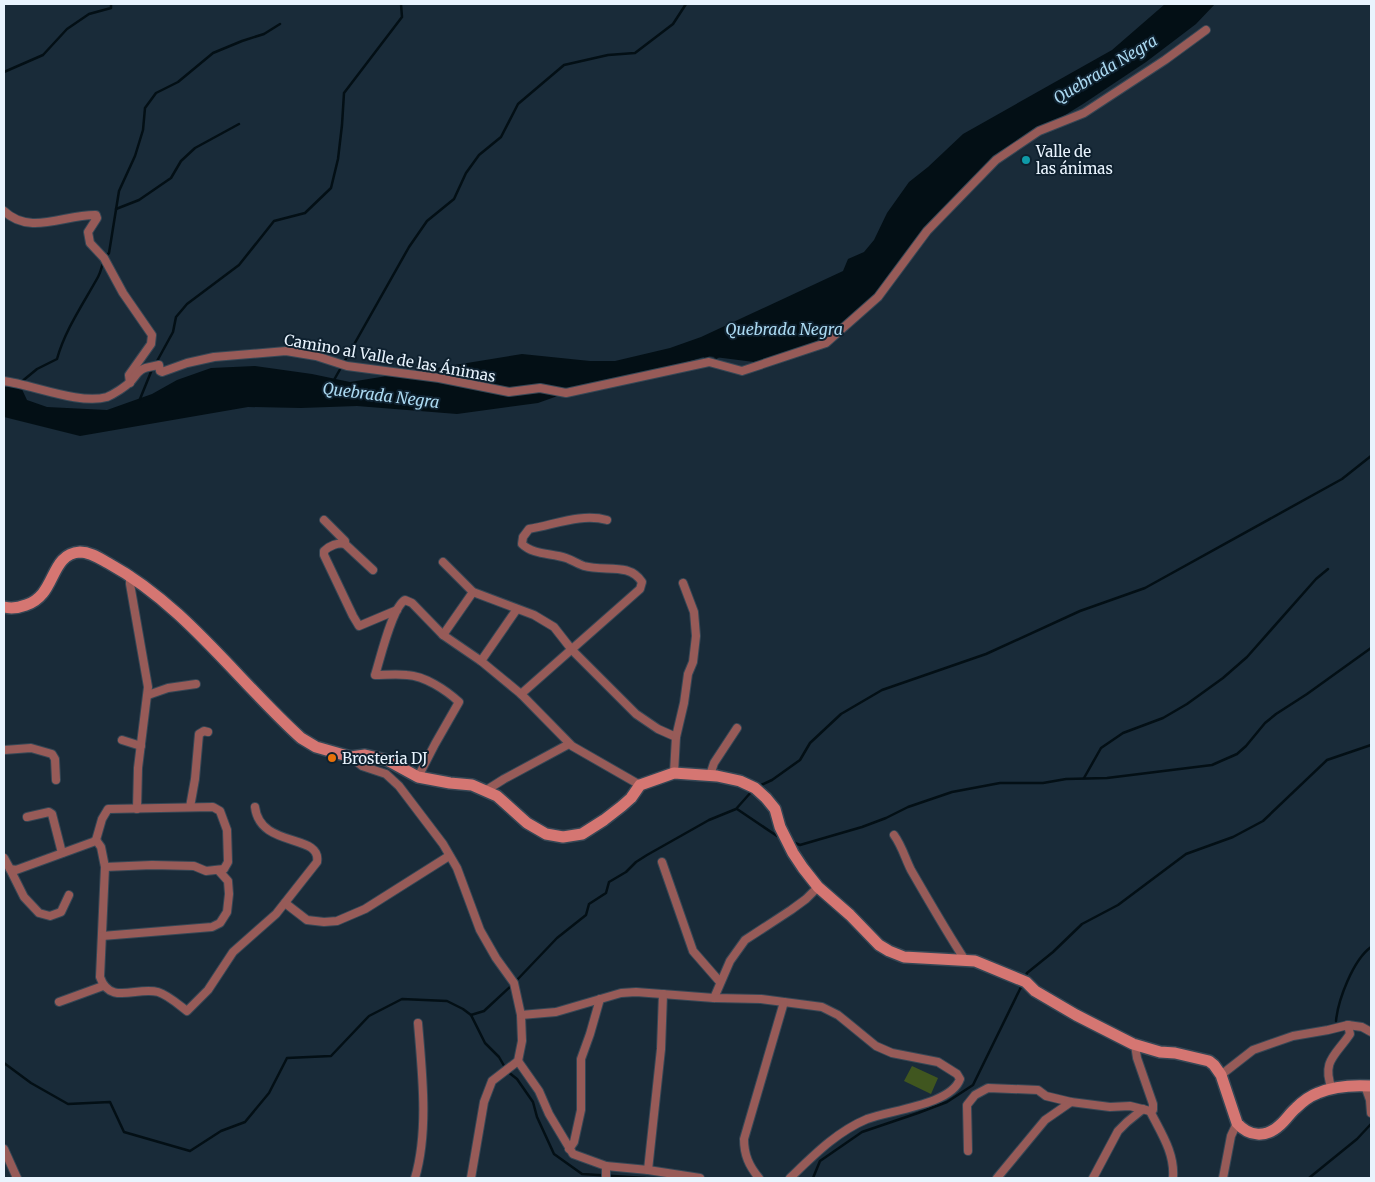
<svg xmlns="http://www.w3.org/2000/svg" width="1375" height="1182" font-family="Merriweather,serif">
<style>
.green{fill:#40561f}
.water{fill:#030f15}
.lines{fill:none;stroke-linecap:round;stroke-linejoin:round}
.stream{stroke:#030f15;stroke-width:2.5}
.minor-casing{stroke:#364755;stroke-width:10}
.secondary-casing{stroke:#364755;stroke-width:14}
.minor{stroke:#975b58;stroke-width:8}
.secondary{stroke:#d57672;stroke-width:11}
.culture-dot{fill:#0f9aa8;stroke:#0f212f;stroke-width:2}
.food-dot{fill:#e8710a;stroke:#0f212f;stroke-width:2}
.labels{text-anchor:middle;dominant-baseline:central;stroke-width:4;stroke-linejoin:round;paint-order:stroke}
.poi-label{font-size:15px;fill:#e9f4fe;stroke:#0f212f;text-anchor:start}
.street-label{font-size:15px;fill:#e9f4fe;stroke:#0f212f}
.water-label{font-size:16px;font-style:italic;fill:#abd9f1;stroke:#0f212f}
</style>
<rect width="100%" height="100%" fill="#192b39"/>
<!-- green -->
<path class="green" d="M 912,1066 L 938,1078 L 931,1094 L 904,1081 Z"/>
<!-- water -->
<path class="water" d="M 1165,4 L 1215,4 L 1196,24 L 1146,62 L 1083,104 L 1039,131 L 996,160 L 927,231 L 878,297 L 831,333 L 794,354 L 754,362 L 707,356 L 619,382 L 566,393 L 538,403 L 457,414 L 357,406 L 301,408 L 248,407 L 80,436 L 4,417 L 4,387 L 19,383 L 27,400 L 47,407 L 107,410 L 152,394 L 177,380 L 211,368 L 255,366 L 312,374 L 350,382 L 522,354 L 590,361 L 615,361 L 670,348 L 701,337 L 843,271 L 848,259 L 864,252 L 874,240 L 887,213 L 909,182 L 928,167 L 963,134 L 1112,50 Z"/>
<g class="lines">
<!-- stream -->
<g class="stream">
<path d="M 4,72 L 43,55 L 67,29 L 89,14 L 111,8 L 111,4"/>
<path d="M 116,209 L 139,200 L 171,178 L 181,161 L 195,148 L 239,124"/>
<path d="M 705,357 L 707,356 L 709,362 L 719,356"/>
<path d="M 156,363 L 173,332 L 176,317 L 187,304 L 239,265 L 274,221 L 305,213 L 331,188 L 338,159 L 342,125 L 344,93 L 402,17 L 401,4"/>
<path d="M 334,380 L 409,247 L 427,221 L 454,199 L 466,173 L 479,155 L 501,137 L 518,104 L 564,65 L 608,55 L 635,53 L 673,24 L 686,4"/>
<path d="M 20,383 L 37,369 L 57,359 C 65,330 83,304 98,277 C 103,268 101,261 109,253 L 119,191 L 135,156 L 143,130 L 145,108 L 156,93 L 178,82 L 213,53 L 242,41 L 264,34 L 280,24"/>
<path d="M 140,399 L 153,367"/>
<path d="M 1084,778 L 1101,748 L 1123,733 L 1163,718 L 1187,704 L 1223,678 L 1247,657 L 1316,579 L 1328,569"/>
<path d="M 759,786 L 772,780 L 800,760 L 810,743 L 841,714 L 882,690 L 986,654 L 1080,611 L 1145,588 L 1342,479 L 1371,456"/>
<path d="M 737,809 L 777,836"/>
<path d="M 795,843 L 800,845 L 862,827 L 886,818 L 908,807 L 952,792 L 1000,783 L 1043,783 L 1066,779 L 1107,778 L 1212,765 L 1237,754 L 1246,746 L 1265,723 L 1276,714 L 1307,694 L 1371,648"/>
<path d="M 1025,978 L 1027,973 L 1053,952 L 1082,924 L 1118,905 L 1186,854 L 1233,837 L 1263,821 L 1327,760 L 1371,745"/>
<path d="M 516,981 L 557,938 L 586,915 L 589,904 L 606,893 L 609,882 L 626,872 L 636,862 L 647,855 L 709,820 L 736,809 L 752,791"/>
<path d="M 471,1015 L 484,1011 L 512,985"/>
<path d="M 1336,1021 C 1338,1000 1353,960 1371,947"/>
<path d="M 4,1063 L 31,1083 L 68,1104 L 110,1102 L 124,1132 L 190,1151 L 221,1131 L 245,1122 L 269,1093 L 287,1058 L 331,1056 L 369,1016 L 402,999 L 447,1001 L 463,1009 L 471,1015 L 485,1043 L 499,1057 L 507,1071 L 517,1079 L 533,1102 L 537,1117 L 554,1154 L 582,1174 L 645,1178"/>
<path d="M 813,1178 L 820,1161 L 862,1132 L 918,1113 L 947,1102 L 973,1085 L 1023,983"/>
<path d="M 1309,1178 L 1357,1139 L 1371,1124"/>
</g>
<!-- minor casing -->
<g class="minor-casing">
<g id="minor">
<path d="M 4,211 C 30,236 65,214 96,215 L 97,218 L 88,232 L 90,243 L 104,258 L 123,293 L 152,335 L 151,344 L 129,375 L 130,383"/>
<path d="M 4,381 C 33,385 80,405 107,397 C 114,394 125,387 130,382 C 134,379 136,373 141,370 C 145,367 154,366 159,365 L 160,371 L 162,372 L 187,363 L 214,357 L 286,351 L 316,356 L 347,366 L 439,378 L 509,392 L 540,388 L 566,393 L 709,362 L 742,371 L 826,343 L 878,297 L 927,231 L 996,160 L 1039,131 L 1084,113 L 1165,60 L 1206,30"/>
<path d="M 324,520 L 345,541 L 345,544"/>
<path d="M 443,562 L 473,592 L 534,615 L 554,627 L 572,650 L 636,714 L 658,729 L 676,737"/>
<path d="M 373,570 L 345,544 C 338,542 329,546 324,551 L 324,555 L 353,616 L 359,626 L 397,610"/>
<path d="M 130,575 L 130,584 L 148,687 L 138,768 L 137,809"/>
<path d="M 443,635 L 473,592"/>
<path d="M 481,661 L 517,609"/>
<path d="M 521,694 L 640,589 L 642,582 C 629,562 605,572 584,566 C 578,564 572,560 566,558 C 552,553 533,555 522,544 L 523,537 L 529,529 C 554,525 581,513 607,520"/>
<path d="M 148,695 L 168,688 L 196,684"/>
<path d="M 122,740 L 141,746"/>
<path d="M 4,750 L 31,748 L 52,754 L 55,759 L 56,780"/>
<path d="M 351,757 L 362,766 L 386,774 L 399,786 L 443,844 L 457,868 L 480,930 L 496,958 L 514,983 L 521,1015 L 522,1041 L 518,1061 L 492,1081 L 484,1102 L 471,1178"/>
<path d="M 674,773 L 676,737 L 684,703 L 688,674 L 693,662 L 696,636 L 694,612 L 683,583"/>
<path d="M 710,775 L 714,763 L 737,728"/>
<path d="M 418,777 L 435,744 L 459,702 C 446,690 425,676 407,675 C 396,674 385,675 375,675 C 380,660 392,607 405,600 L 412,603 L 443,635 L 481,661 L 521,694 L 572,746 L 640,785"/>
<path d="M 485,791 L 504,779 L 569,744"/>
<path d="M 190,807 L 195,779 L 199,734 L 204,731 L 208,732"/>
<path d="M 27,817 L 49,812 L 52,814 L 62,853"/>
<path d="M 894,835 C 902,846 905,858 911,870 C 929,901 946,931 965,960"/>
<path d="M 96,840 L 101,847 L 105,867 L 100,977 C 110,1006 137,986 158,992 C 168,995 179,1005 187,1011 L 208,990 L 233,952 L 276,914 L 317,862 C 322,833 260,849 255,807"/>
<path d="M 4,858 L 10,869 L 16,870 L 93,842 L 96,840 L 102,819 L 108,809 L 213,807 L 220,811 L 227,830 L 228,862 L 224,869 L 206,871 L 194,866 L 152,865 L 105,867"/>
<path d="M 662,862 L 693,951 L 720,982"/>
<path d="M 10,869 L 24,897 L 39,913 L 50,916 L 61,912 L 69,895"/>
<path d="M 285,903 L 307,920 L 324,922 L 337,921 L 365,909 L 449,856"/>
<path d="M 102,936 L 212,927 L 220,923 L 227,912 L 229,894 L 228,881 L 219,871"/>
<path d="M 714,998 L 730,961 L 745,940 L 791,910 L 806,899 L 818,887"/>
<path d="M 59,1002 L 103,986"/>
<path d="M 521,1015 L 556,1012 L 621,993 L 636,992 L 714,998 L 761,999 L 784,1002 L 822,1007 L 838,1015 L 876,1046 L 892,1053 L 938,1062 L 957,1074 L 960,1079 C 951,1105 890,1110 867,1119 C 836,1132 813,1156 790,1178"/>
<path d="M 518,1061 L 539,1091 L 549,1114 L 573,1154 L 606,1166 L 648,1170 L 700,1178"/>
<path d="M 1221,1075 L 1253,1050 L 1293,1036 L 1328,1030 L 1348,1025 L 1362,1027 L 1371,1032"/>
<path d="M 1365,1086 L 1370,1100 L 1371,1113"/>
<path d="M 1332,1089 C 1321,1061 1336,1055 1350,1034 L 1348,1025"/>
<path d="M 1150,1111 C 1161,1133 1175,1153 1173,1178"/>
<path d="M 4,1149 L 17,1178"/>
<path d="M 569,1149 L 574,1142 L 581,1110 L 581,1059 L 590,1034 L 600,999"/>
<path d="M 968,1151 L 967,1105 L 975,1095 L 988,1088 L 1038,1090 L 1046,1096 L 1071,1102 L 1110,1107 L 1130,1106 L 1150,1111 L 1153,1110 L 1153,1104 L 1137,1058 L 1135,1045"/>
<path d="M 606,1166 L 606,1178"/>
<path d="M 648,1170 L 661,1049 L 663,994"/>
<path d="M 415,1178 C 429,1130 422,1072 418,1023"/>
<path d="M 759,1178 C 749,1166 744,1155 744,1139 L 784,1002"/>
<path d="M 997,1178 L 1045,1120 L 1071,1102"/>
<path d="M 1093,1178 L 1118,1131 L 1127,1122 L 1143,1109"/>
<path d="M 1223,1178 L 1231,1136 L 1237,1123"/>
</g>
</g>
<!-- secondary casing -->
<g class="secondary-casing">
<path id="secondary" d="M 4,607 C 12,609 18,608 26,605 C 57,595 49,554 80,552 C 90,552 99,558 108,563 C 185,605 237,680 301,738 L 316,747 L 351,757 L 365,755 L 387,760 L 418,777 L 450,783 L 472,785 L 497,796 L 527,823 L 546,834 L 563,837 L 582,834 L 604,820 L 622,806 L 631,798 L 640,785 L 674,773 L 717,776 L 740,781 L 755,788 L 766,798 L 775,809 L 780,827 L 793,853 L 803,868 L 818,887 L 850,915 L 879,945 L 889,951 L 904,957 L 975,961 L 1026,982 L 1035,991 L 1076,1015 L 1133,1044 L 1160,1052 L 1175,1053 L 1209,1061 L 1214,1065 L 1221,1075 L 1237,1123 C 1249,1137 1266,1138 1280,1125 C 1286,1120 1290,1113 1296,1108 C 1302,1102 1310,1096 1318,1093 C 1334,1086 1354,1085 1371,1086"/>
</g>
<!-- minor -->
<use href="#minor" class="minor"/>
<!-- secondary -->
<use href="#secondary" class="secondary"/>
</g>
<!-- markers -->
<circle class="culture-dot" cx="1026" cy="160" r="5"/>
<circle class="food-dot" cx="332" cy="758" r="5"/>
<g class="labels">
<!-- poi labels -->
<g class="poi-label">
<text x="1036" y="151">Valle de<tspan x="1036" dy="17">las ánimas</tspan></text>
<text x="342" y="758">Brosteria DJ</text>
</g>
<!-- street labels -->
<g class="street-label">
<text transform="translate(390 358) rotate(10)">Camino al Valle de las Ánimas</text>
</g>
<!-- water labels -->
<g class="water-label">
<text transform="translate(1105 69) rotate(-31)">Quebrada Negra</text>
<text x="784" y="329">Quebrada Negra</text>
<text transform="translate(381 395) rotate(7)">Quebrada Negra</text>
</g>
</g>
<!-- border -->
<rect width="1375" height="1182" fill="none" stroke="#e9f4fe" stroke-width="10"/>
</svg>
